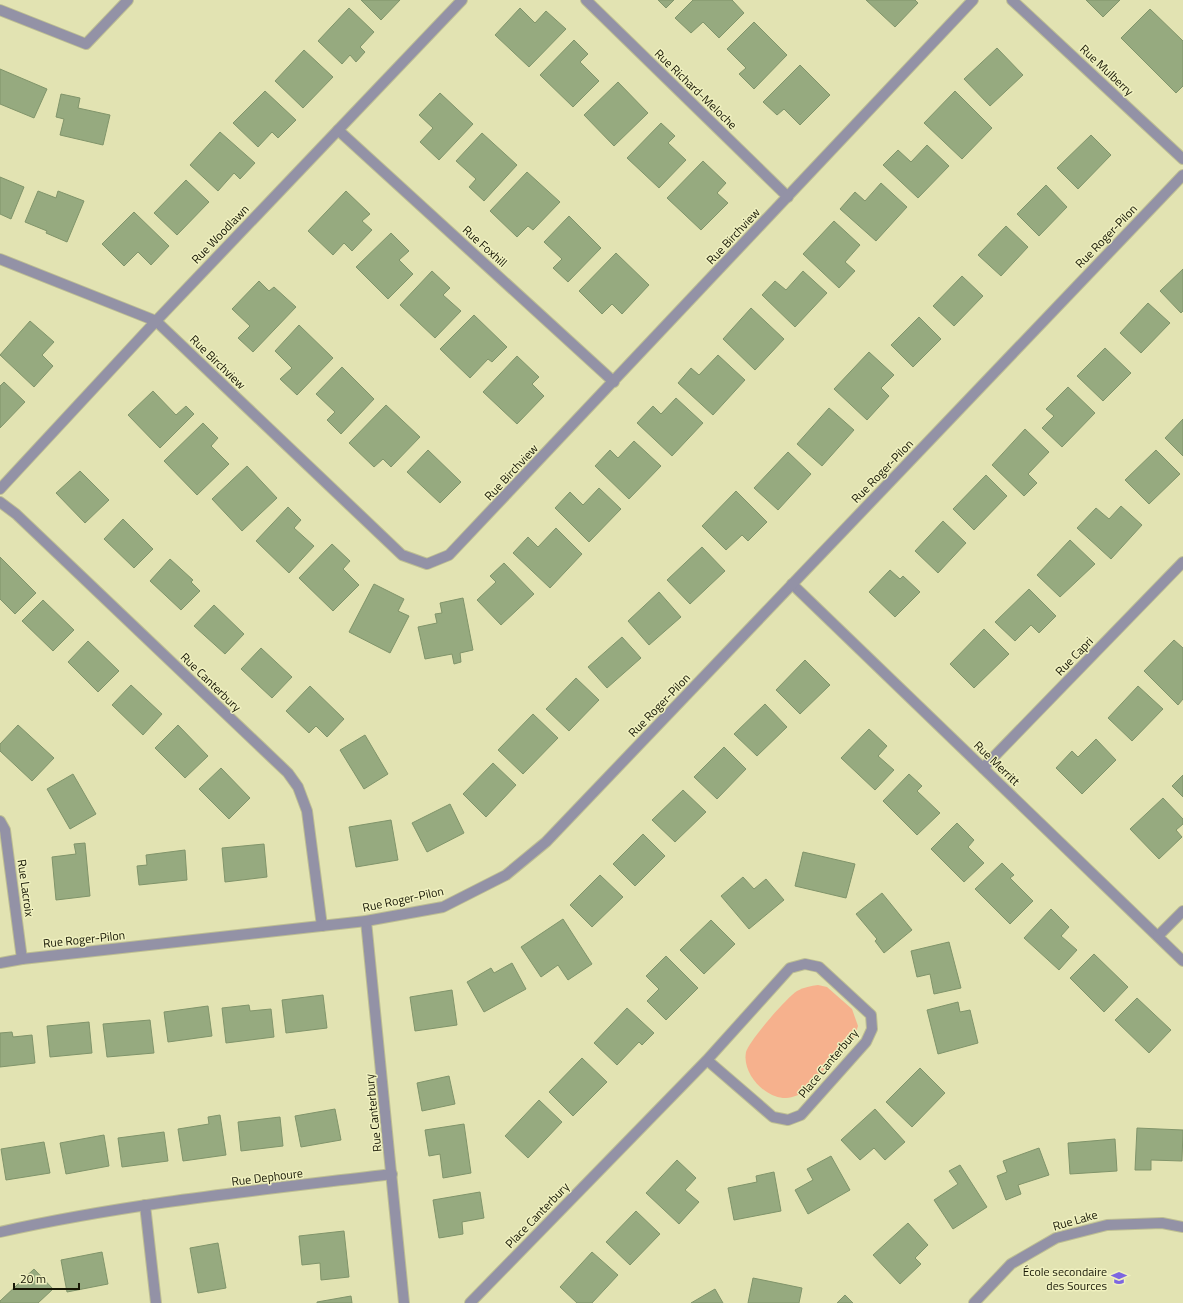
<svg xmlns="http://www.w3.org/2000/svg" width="1183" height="1303" font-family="'Titillium Web',sans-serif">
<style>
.green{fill:#f6b18d}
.building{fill:#96aa7f;stroke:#80946a}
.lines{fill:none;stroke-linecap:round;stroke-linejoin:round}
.minor-casing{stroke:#bdbe93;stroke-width:12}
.minor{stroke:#9392a6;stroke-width:10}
.labels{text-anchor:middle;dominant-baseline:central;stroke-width:3;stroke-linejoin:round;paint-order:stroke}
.street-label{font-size:12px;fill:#171705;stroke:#eff0bf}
.poi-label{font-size:12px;fill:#171705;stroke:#eff0bf;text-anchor:end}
</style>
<rect width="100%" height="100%" fill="#e2e3b2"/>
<!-- green -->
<path class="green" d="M 818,985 L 827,987 L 852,1009 L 858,1026 L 854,1038 L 803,1092 C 797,1096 791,1098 783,1098 C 763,1096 742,1073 746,1052 C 749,1041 787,997 797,991 C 804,987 811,986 818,985 Z"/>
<!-- building -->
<g class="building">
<path d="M 361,0 L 400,0 L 381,20 Z"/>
<path d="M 658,0 L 674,0 L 666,8 Z"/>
<path d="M 693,0 L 732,0 L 744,13 L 719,38 L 703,22 L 691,33 L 675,18 Z"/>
<path d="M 866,0 L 915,0 L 918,3 L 895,27 Z"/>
<path d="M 1086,0 L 1120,0 L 1103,17 Z"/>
<path d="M 349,8 L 374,32 L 360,47 L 365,52 L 356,62 L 350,55 L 342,64 L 318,41 Z"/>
<path d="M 520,8 L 535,23 L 546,11 L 566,29 L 529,67 L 495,35 Z"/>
<path d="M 1150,9 L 1183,41 L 1183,86 L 1176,93 L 1121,38 Z"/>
<path d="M 754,22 L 787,55 L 754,89 L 739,74 L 746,68 L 727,49 Z"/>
<path d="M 574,40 L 588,54 L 580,62 L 599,81 L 573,107 L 540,75 Z"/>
<path d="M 997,48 L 1023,75 L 990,106 L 964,79 Z"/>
<path d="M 304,50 L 333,77 L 303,108 L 275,81 Z"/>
<path d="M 800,65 L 830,95 L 800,125 L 784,109 L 777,115 L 763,102 Z"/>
<path d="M 0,69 L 47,89 L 34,118 L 0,104 Z"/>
<path d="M 618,82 L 648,113 L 614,146 L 584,115 Z"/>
<path d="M 265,91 L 296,120 L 278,138 L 272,132 L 258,147 L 233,123 Z"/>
<path d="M 955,91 L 992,128 L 962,159 L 924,123 Z"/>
<path d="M 440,93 L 473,124 L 439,160 L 420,142 L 433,128 L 419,115 Z"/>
<path d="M 61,94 L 80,98 L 78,108 L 110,115 L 103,145 L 60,135 L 64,119 L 56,117 Z"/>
<path d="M 661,123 L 675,136 L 668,143 L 686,160 L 659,188 L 627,158 Z"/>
<path d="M 220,132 L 255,163 L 240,179 L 234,173 L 218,191 L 190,165 Z"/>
<path d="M 482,133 L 517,165 L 484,201 L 469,187 L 476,179 L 456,161 Z"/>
<path d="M 1091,135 L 1111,155 L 1078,189 L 1057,168 Z"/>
<path d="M 927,145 L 949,166 L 918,198 L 883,165 L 898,150 L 911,162 Z"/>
<path d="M 703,161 L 726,183 L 717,193 L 728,203 L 701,230 L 667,198 Z"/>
<path d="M 527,172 L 560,202 L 533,230 L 528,226 L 517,237 L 490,211 Z"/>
<path d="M 0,177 L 24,187 L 11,219 L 0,214 Z"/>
<path d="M 186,180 L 209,202 L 177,235 L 154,213 Z"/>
<path d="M 881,183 L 907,207 L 876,241 L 840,209 L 855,192 L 865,201 Z"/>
<path d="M 1046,185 L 1067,207 L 1039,236 L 1017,214 Z"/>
<path d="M 38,191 L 56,198 L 58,191 L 84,201 L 67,242 L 46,233 L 47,231 L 25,222 Z"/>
<path d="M 346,191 L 370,214 L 362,221 L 372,230 L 352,251 L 344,243 L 333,255 L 308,231 Z"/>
<path d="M 134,212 L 169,246 L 151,265 L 138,252 L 124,266 L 102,244 Z"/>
<path d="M 569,216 L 601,248 L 568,282 L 553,268 L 562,259 L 544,242 Z"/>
<path d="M 834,221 L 860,245 L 845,262 L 855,271 L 839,288 L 803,254 Z"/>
<path d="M 1006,226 L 1028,247 L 1001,276 L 978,255 Z"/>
<path d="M 391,233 L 409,251 L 399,260 L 413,274 L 388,299 L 356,267 Z"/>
<path d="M 616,253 L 649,285 L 622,314 L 612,304 L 602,314 L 579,291 Z"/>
<path d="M 1183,269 L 1183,311 L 1181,313 L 1160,291 Z"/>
<path d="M 432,271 L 450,288 L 443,295 L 461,311 L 435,338 L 400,305 Z"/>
<path d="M 803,271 L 827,293 L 795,327 L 762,295 L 775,281 L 786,290 Z"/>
<path d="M 962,276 L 983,296 L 954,326 L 933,306 Z"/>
<path d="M 259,281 L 269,291 L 274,287 L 296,307 L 253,352 L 238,338 L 250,326 L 232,309 Z"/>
<path d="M 1148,303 L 1170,323 L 1141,353 L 1120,333 Z"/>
<path d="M 751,308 L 784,339 L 755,370 L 723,339 Z"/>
<path d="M 474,315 L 507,347 L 492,362 L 488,359 L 470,378 L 440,349 Z"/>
<path d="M 919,317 L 941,339 L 913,367 L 891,345 Z"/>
<path d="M 30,321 L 54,342 L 42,355 L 53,366 L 34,387 L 0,355 Z"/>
<path d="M 299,325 L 333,358 L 297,395 L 280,379 L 292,368 L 275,351 Z"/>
<path d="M 1105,348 L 1131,373 L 1103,401 L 1077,376 Z"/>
<path d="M 869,352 L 894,375 L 881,388 L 889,396 L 867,420 L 834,389 Z"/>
<path d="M 718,355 L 745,380 L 713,415 L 678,383 L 691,368 L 699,375 Z"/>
<path d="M 517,356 L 539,377 L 532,384 L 544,396 L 517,424 L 483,392 Z"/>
<path d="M 342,367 L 374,399 L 341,434 L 327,420 L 335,412 L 316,394 Z"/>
<path d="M 4,382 L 25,402 L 0,428 L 0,386 Z"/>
<path d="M 1068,387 L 1095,413 L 1062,447 L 1042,428 L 1054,416 L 1046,409 Z"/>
<path d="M 153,391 L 176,415 L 186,406 L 194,414 L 160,448 L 128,415 Z"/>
<path d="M 676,398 L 703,423 L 672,456 L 637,423 L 653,406 L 661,414 Z"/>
<path d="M 386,405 L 420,437 L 391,467 L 383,459 L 374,467 L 349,443 Z"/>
<path d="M 829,408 L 854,430 L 822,466 L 797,444 Z"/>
<path d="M 1183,419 L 1183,456 L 1165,438 Z"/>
<path d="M 203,423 L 218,438 L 211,446 L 229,464 L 197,495 L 164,461 Z"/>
<path d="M 1025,429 L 1049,452 L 1028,474 L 1037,483 L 1024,496 L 992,465 Z"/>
<path d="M 634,441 L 661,466 L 629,499 L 595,466 L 610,450 L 618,458 Z"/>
<path d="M 428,450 L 461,482 L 440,503 L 407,472 Z"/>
<path d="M 1156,450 L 1180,474 L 1149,504 L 1125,480 Z"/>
<path d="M 788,452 L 811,474 L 778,510 L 754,488 Z"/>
<path d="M 247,466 L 277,498 L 242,531 L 212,499 Z"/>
<path d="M 80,471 L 109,500 L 85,523 L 56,493 Z"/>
<path d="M 986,475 L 1007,496 L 974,530 L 953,509 Z"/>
<path d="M 599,488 L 621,509 L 589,542 L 555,508 L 570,492 L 583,505 Z"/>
<path d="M 736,491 L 767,522 L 748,541 L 742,535 L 726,550 L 702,526 Z"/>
<path d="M 1121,506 L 1142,525 L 1111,559 L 1077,528 L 1096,508 L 1109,519 Z"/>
<path d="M 288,507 L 301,520 L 294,528 L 314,546 L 289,573 L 256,541 Z"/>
<path d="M 123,519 L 153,549 L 134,568 L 104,539 Z"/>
<path d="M 943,521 L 966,543 L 938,573 L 915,551 Z"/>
<path d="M 556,528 L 582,554 L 550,588 L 513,553 L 528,537 L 538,547 Z"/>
<path d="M 1070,540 L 1095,564 L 1060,597 L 1037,575 Z"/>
<path d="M 332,544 L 350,561 L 343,569 L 359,585 L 333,611 L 299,578 Z"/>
<path d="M 702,547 L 725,571 L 690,604 L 667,580 Z"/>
<path d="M 0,557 L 36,593 L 15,614 L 0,599 Z"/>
<path d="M 170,559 L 193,580 L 191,582 L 200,591 L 181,610 L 150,581 Z"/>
<path d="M 504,563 L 534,594 L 501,625 L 477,600 L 496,582 L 490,576 Z"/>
<path d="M 890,570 L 900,579 L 903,576 L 920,592 L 895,617 L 869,592 Z"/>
<path d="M 374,584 L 404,599 L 398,611 L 409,616 L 390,653 L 349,632 Z"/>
<path d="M 1029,589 L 1056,616 L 1039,633 L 1031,625 L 1015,641 L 995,622 Z"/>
<path d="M 659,592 L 681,617 L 649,645 L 628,621 Z"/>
<path d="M 463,598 L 473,650 L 460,653 L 461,662 L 454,664 L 452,654 L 425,659 L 418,627 L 437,623 L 435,614 L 442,613 L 440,603 Z"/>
<path d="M 43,600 L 74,630 L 53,651 L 22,621 Z"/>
<path d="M 214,605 L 244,634 L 225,654 L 194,626 Z"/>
<path d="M 984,629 L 1009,654 L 974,688 L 950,664 Z"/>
<path d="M 622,637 L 641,658 L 607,688 L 588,667 Z"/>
<path d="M 1174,640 L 1183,648 L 1183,699 L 1178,705 L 1144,671 Z"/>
<path d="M 88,641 L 119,671 L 98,692 L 68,662 Z"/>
<path d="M 261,648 L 292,677 L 272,698 L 241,669 Z"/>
<path d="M 805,660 L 830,685 L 800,714 L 776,690 Z"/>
<path d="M 576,678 L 599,700 L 569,731 L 546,709 Z"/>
<path d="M 131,685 L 162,714 L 143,735 L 112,705 Z"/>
<path d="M 310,686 L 344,719 L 327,737 L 316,726 L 309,733 L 286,711 Z"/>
<path d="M 1138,686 L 1163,709 L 1132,741 L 1108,718 Z"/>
<path d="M 765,704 L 787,727 L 757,756 L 734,734 Z"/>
<path d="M 533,714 L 558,738 L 523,774 L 498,750 Z"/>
<path d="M 18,725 L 54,758 L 32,781 L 0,751 L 0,744 Z"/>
<path d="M 178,725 L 208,756 L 185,778 L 155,748 Z"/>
<path d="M 869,729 L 887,746 L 878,756 L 894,770 L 875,790 L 841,758 Z"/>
<path d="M 365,735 L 388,774 L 364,789 L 340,750 Z"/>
<path d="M 1096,739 L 1116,760 L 1082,794 L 1056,768 L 1072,751 L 1078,757 Z"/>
<path d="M 724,747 L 746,769 L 717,799 L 694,777 Z"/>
<path d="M 493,763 L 516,785 L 486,817 L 463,794 Z"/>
<path d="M 221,768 L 250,798 L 229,819 L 199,789 Z"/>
<path d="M 73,774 L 96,814 L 70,829 L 47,789 Z"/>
<path d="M 909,774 L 922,786 L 917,791 L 940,813 L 917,835 L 883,801 Z"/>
<path d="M 1183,775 L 1183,797 L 1172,786 Z"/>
<path d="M 683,790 L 706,812 L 675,842 L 652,820 Z"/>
<path d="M 1163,798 L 1183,819 L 1183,824 L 1176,830 L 1182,837 L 1159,859 L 1130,829 Z"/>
<path d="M 450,804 L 464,833 L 427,852 L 412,823 Z"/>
<path d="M 391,820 L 398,860 L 356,867 L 349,827 Z"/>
<path d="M 957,823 L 974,840 L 968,847 L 984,863 L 964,882 L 931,849 Z"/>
<path d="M 643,834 L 665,856 L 635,886 L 613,864 Z"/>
<path d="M 85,843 L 90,896 L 56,900 L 52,857 L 76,854 L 74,844 Z"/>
<path d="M 264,844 L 267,877 L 225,882 L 222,848 Z"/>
<path d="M 185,850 L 187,880 L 139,885 L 137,866 L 147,865 L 146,855 Z"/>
<path d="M 803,852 L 855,864 L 846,898 L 795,886 Z"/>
<path d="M 1002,863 L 1014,875 L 1010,878 L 1033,901 L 1010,924 L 975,889 Z"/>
<path d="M 600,875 L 623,897 L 592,927 L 570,905 Z"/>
<path d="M 743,877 L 754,889 L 766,879 L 784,900 L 749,929 L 721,896 Z"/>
<path d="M 882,893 L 912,930 L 884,953 L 875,941 L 877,939 L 856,914 Z"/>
<path d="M 1051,909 L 1069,927 L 1061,936 L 1077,950 L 1059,970 L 1024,938 Z"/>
<path d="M 563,919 L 592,964 L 568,980 L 558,965 L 541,977 L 521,947 Z"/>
<path d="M 711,920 L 735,944 L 704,974 L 680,950 Z"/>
<path d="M 949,942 L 961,988 L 934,994 L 930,974 L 917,977 L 911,951 Z"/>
<path d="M 1094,954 L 1128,987 L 1104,1012 L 1070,978 Z"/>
<path d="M 666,956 L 698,988 L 666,1020 L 647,1001 L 659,989 L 646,976 Z"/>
<path d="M 512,963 L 526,989 L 484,1012 L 467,982 L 491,968 L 494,973 Z"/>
<path d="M 452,990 L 457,1025 L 415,1031 L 410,997 Z"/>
<path d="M 323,995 L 327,1028 L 286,1033 L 282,1000 Z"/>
<path d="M 1137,998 L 1171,1030 L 1149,1053 L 1115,1020 Z"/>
<path d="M 958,1002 L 960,1012 L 970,1010 L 978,1043 L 938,1054 L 927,1010 Z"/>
<path d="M 249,1005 L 250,1011 L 271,1009 L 274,1037 L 226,1043 L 222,1008 Z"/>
<path d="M 208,1006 L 212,1036 L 168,1042 L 164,1012 Z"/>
<path d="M 627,1008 L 654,1033 L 642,1045 L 639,1042 L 617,1065 L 594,1043 Z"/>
<path d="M 150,1020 L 154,1053 L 107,1057 L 103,1024 Z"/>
<path d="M 89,1022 L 92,1053 L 50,1057 L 47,1026 Z"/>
<path d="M 12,1032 L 13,1037 L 32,1035 L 35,1063 L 0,1067 L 0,1033 Z"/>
<path d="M 582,1058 L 607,1082 L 573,1116 L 549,1092 Z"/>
<path d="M 920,1068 L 945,1093 L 912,1127 L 886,1102 Z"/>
<path d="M 449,1076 L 455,1104 L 422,1111 L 417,1083 Z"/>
<path d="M 539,1100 L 562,1122 L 528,1158 L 505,1136 Z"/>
<path d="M 335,1109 L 341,1140 L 301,1147 L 295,1116 Z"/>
<path d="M 875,1109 L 905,1142 L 885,1160 L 874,1148 L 860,1160 L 841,1140 Z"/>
<path d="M 220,1115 L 226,1155 L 183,1161 L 178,1129 L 209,1124 L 208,1117 Z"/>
<path d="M 280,1117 L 283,1146 L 241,1151 L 238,1122 Z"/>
<path d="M 464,1124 L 471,1173 L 443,1178 L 440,1154 L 429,1156 L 425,1130 Z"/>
<path d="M 1137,1128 L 1183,1130 L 1182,1161 L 1151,1160 L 1151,1170 L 1135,1170 Z"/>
<path d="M 164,1132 L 168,1161 L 122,1167 L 118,1138 Z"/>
<path d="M 104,1135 L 109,1166 L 66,1174 L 60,1143 Z"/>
<path d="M 1115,1139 L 1117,1171 L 1070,1174 L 1068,1143 Z"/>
<path d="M 44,1142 L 50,1173 L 6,1180 L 1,1149 Z"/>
<path d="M 1039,1148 L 1049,1175 L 1018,1185 L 1021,1194 L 1006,1200 L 997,1176 L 1007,1172 L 1003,1161 Z"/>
<path d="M 831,1156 L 850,1190 L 808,1214 L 795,1190 L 813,1180 L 807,1169 Z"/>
<path d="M 677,1160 L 696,1178 L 685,1190 L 699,1202 L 679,1224 L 646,1193 Z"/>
<path d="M 960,1165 L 987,1207 L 953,1229 L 934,1200 L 958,1184 L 949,1171 Z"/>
<path d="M 774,1172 L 781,1211 L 734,1220 L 728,1188 L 757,1182 L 756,1176 Z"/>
<path d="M 480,1192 L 484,1218 L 462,1222 L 463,1234 L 439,1238 L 433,1200 Z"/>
<path d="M 636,1211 L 660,1234 L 630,1265 L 606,1242 Z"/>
<path d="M 908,1223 L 928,1245 L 915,1258 L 921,1264 L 900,1284 L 873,1255 Z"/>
<path d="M 344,1231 L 349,1277 L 321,1280 L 320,1263 L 302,1265 L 299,1236 Z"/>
<path d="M 218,1243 L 226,1288 L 198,1293 L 190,1248 Z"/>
<path d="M 102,1252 L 108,1284 L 67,1292 L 61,1260 Z"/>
<path d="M 592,1252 L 618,1275 L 592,1303 L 577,1303 L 560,1287 Z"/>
<path d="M 34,1269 L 53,1289 L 38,1303 L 0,1303 L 0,1301 Z"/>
<path d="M 753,1278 L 802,1288 L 799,1303 L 748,1303 Z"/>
<path d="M 715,1289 L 723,1303 L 691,1303 Z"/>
<path d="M 845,1295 L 853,1303 L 837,1303 Z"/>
<path d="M 351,1296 L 352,1303 L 317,1303 L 317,1302 Z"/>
</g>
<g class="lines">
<!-- minor casing -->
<g class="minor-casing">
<g id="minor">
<path d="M 586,0 L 788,197"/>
<path d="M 1012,0 L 1183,159"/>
<path d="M 0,10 L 86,44 L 128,0"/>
<path d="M 338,130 L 614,382"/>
<path d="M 0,259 L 156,321 L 402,555 L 427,564 L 449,555 L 973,0"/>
<path d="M 0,489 L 156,321 L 462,0"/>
<path d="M 0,502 L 16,514 L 288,773 L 298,787 L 307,811 L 322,926"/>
<path d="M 792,584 L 1183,961"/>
<path d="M 983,768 L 1183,562"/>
<path d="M 0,821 L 5,830 L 22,959"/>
<path d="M 366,921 L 404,1303"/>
<path d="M 1158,936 L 1183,911"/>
<path d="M 0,963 L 22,959 L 366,921 L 443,907 L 506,875 L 546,842 L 1183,175"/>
<path d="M 145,1205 L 156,1303"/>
<path d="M 0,1232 C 129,1203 261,1190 392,1174"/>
<path d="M 470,1303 L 707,1060 L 790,968 L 805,964 L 819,967 L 871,1015 L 872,1029 L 866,1042 L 801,1115 L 788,1120 L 773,1117 L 707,1060"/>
<path d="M 974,1303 L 1011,1264 L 1056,1238 L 1107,1225 L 1162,1223 L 1183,1227"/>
</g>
</g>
<!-- minor -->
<use href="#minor" class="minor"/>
</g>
<!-- icons -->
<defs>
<g id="school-bare" transform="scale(1.2)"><path d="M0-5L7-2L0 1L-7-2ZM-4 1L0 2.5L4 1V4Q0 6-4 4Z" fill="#7d66e1" stroke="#eff0bf" stroke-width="2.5" paint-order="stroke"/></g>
</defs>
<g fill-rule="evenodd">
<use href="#school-bare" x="1119" y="1278"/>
</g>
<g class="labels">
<!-- street labels -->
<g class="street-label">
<text transform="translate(1107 70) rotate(43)">Rue Mulberry</text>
<text transform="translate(696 89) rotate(44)">Rue Richard-Meloche</text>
<text transform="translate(220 234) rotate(-46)">Rue Woodlawn</text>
<text transform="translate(733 236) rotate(-47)">Rue Birchview</text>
<text transform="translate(1106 236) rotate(-46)">Rue Roger-Pilon</text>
<text transform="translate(485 246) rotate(42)">Rue Foxhill</text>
<text transform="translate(218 362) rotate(44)">Rue Birchview</text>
<text transform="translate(882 471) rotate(-46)">Rue Roger-Pilon</text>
<text transform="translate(511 472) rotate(-47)">Rue Birchview</text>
<text transform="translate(1074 656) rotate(-46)">Rue Capri</text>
<text transform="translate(211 682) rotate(44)">Rue Canterbury</text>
<text transform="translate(659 705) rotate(-46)">Rue Roger-Pilon</text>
<text transform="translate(997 763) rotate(44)">Rue Merritt</text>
<text transform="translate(26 888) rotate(82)">Rue Lacroix</text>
<text transform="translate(403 899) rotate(-12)">Rue Roger-Pilon</text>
<text transform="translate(84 939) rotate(-6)">Rue Roger-Pilon</text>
<text transform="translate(828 1063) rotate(-50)">Place Canterbury</text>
<text transform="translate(373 1113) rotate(-96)">Rue Canterbury</text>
<text transform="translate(267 1177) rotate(-7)">Rue Dephoure</text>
<text transform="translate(537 1215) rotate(-46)">Place Canterbury</text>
<text transform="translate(1075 1220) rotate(-16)">Rue Lake</text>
</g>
<!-- poi labels -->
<g class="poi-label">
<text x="1107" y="1271">École secondaire<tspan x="1107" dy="14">des Sources</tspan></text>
</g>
</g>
<!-- scale -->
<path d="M14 1283v6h65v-6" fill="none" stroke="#171705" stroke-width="2"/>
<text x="20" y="1283" font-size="12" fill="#171705" stroke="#eff0bf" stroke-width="3" paint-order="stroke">20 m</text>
</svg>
